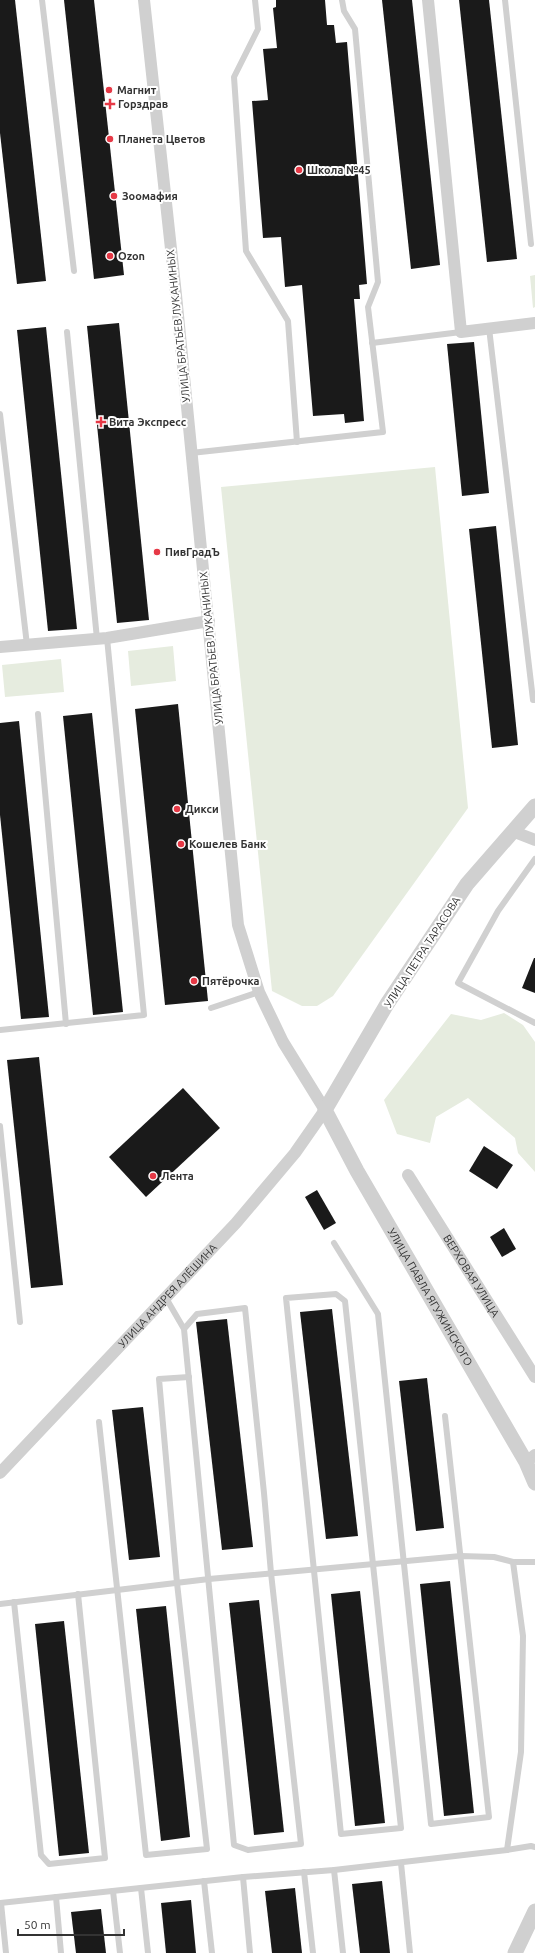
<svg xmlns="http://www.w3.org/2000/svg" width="535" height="1953" font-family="Ubuntu,sans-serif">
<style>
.green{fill:#e6ecdf}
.building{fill:#1a1a1a}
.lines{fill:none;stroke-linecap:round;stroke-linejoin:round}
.service{stroke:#d0d0d0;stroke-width:6}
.minor{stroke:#d0d0d0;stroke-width:12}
.tertiary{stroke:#d0d0d0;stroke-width:15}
.poi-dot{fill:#e63946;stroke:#fff;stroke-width:1.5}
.labels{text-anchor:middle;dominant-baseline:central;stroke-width:4;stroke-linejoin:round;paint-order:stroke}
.poi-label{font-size:11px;font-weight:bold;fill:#333;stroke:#fff;text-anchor:start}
.street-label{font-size:11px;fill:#333;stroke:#fff}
</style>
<rect width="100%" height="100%" fill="#fff"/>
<!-- green -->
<g class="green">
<path d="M 535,275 L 535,307 L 533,308 L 530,276 Z"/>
<path d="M 435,467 L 468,808 L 333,996 L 317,1006 L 302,1006 L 272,991 L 221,487 Z"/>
<path d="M 173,646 L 176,681 L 131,686 L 128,651 Z"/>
<path d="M 61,659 L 64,692 L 5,697 L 2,665 Z"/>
<path d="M 504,1013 L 523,1025 L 535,1042 L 535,1172 L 518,1153 L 515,1138 L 468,1098 L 436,1117 L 430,1143 L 397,1134 L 384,1100 L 451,1014 L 481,1020 Z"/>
</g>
<!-- building -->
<g class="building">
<path d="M 0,0 L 15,0 L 46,281 L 17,284 L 0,133 Z"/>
<path d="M 64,0 L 94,0 L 124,275 L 94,279 Z"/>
<path d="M 276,0 L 325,0 L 327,25 L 334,25 L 336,43 L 347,42 L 367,284 L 359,285 L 360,299 L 354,299 L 364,421 L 345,423 L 344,414 L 313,416 L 302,285 L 285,287 L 281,237 L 263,238 L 252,101 L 268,100 L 263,49 L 277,48 L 273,8 L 276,7 Z"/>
<path d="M 382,0 L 412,0 L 440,265 L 411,269 Z"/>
<path d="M 459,0 L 489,0 L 517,259 L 487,262 Z"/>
<path d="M 119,323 L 149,620 L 117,623 L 87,326 Z"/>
<path d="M 46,327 L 77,629 L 48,631 L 17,330 Z"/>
<path d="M 474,342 L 489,493 L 462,496 L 447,344 Z"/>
<path d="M 496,526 L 518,745 L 492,748 L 469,529 Z"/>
<path d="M 178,704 L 208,1001 L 165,1005 L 135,709 Z"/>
<path d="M 92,713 L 123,1012 L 93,1015 L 63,716 Z"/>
<path d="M 19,721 L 49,1017 L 21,1019 L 0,815 L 0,723 Z"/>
<path d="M 534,958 L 535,958 L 535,993 L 522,988 Z"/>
<path d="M 39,1057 L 63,1285 L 31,1288 L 7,1060 Z"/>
<path d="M 183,1088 L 220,1128 L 146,1197 L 109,1157 Z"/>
<path d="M 484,1146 L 513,1165 L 497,1189 L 469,1171 Z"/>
<path d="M 317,1190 L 336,1223 L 324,1230 L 305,1197 Z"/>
<path d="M 504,1228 L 516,1249 L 502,1257 L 490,1237 Z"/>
<path d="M 332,1309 L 358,1536 L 326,1539 L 300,1312 Z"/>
<path d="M 227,1319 L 253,1547 L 222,1550 L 196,1322 Z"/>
<path d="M 427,1378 L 444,1528 L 416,1531 L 399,1381 Z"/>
<path d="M 143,1407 L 160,1557 L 129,1560 L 112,1410 Z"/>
<path d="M 450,1581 L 474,1813 L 444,1816 L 420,1584 Z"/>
<path d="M 360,1591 L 385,1823 L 355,1826 L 331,1594 Z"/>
<path d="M 259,1600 L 284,1832 L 254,1835 L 229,1603 Z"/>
<path d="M 166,1606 L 190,1837 L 161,1841 L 136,1609 Z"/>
<path d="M 64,1621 L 89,1853 L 59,1856 L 35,1624 Z"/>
<path d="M 382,1881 L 390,1953 L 360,1953 L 352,1884 Z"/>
<path d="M 295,1888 L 302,1953 L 272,1953 L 265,1891 Z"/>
<path d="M 191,1900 L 196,1953 L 166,1953 L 161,1903 Z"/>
<path d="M 101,1909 L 106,1953 L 76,1953 L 71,1912 Z"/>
</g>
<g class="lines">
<!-- service -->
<g class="service">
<path d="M 42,0 L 74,271"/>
<path d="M 255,0 L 258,29 L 234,77 L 246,251 L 288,321 L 297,442"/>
<path d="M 505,0 L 531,244"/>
<path d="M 489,328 L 533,700 L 535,700"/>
<path d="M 67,332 L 97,639"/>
<path d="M 372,343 L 461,332"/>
<path d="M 0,414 L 27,645"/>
<path d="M 191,453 L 383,432 L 368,307 L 378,282 L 355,29 L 344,11 L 342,0"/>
<path d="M 38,714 L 66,1024"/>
<path d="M 535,859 L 498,911 L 458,983 L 535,1023"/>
<path d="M 211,1008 L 259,992"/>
<path d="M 0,1030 L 144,1015 L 107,638"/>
<path d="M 0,1126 L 20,1322"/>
<path d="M 334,1243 L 378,1314 L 431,1824 L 489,1817 L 445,1416"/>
<path d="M 336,1294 L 345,1301 L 401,1828 L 341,1834 L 286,1298 Z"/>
<path d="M 166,1298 L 184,1329 L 234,1845 L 248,1850 L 301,1844 L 271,1573 L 264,1493 L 245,1308 L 197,1314 L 184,1329"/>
<path d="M 99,1422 L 146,1855 L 207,1849 L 177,1583 L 159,1379 L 189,1377"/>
<path d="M 513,1562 L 535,1562"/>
<path d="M 14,1602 L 41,1855 L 49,1864 L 105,1858 L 78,1594"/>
<path d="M 0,1604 L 209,1579 L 461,1556 L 494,1557 L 513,1562 L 523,1636 L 521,1752 L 507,1850"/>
<path d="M 401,1863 L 410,1953"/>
<path d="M 334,1870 L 343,1953"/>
<path d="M 304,1872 L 313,1953"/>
<path d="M 243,1877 L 250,1953"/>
<path d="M 204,1881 L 212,1953"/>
<path d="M 141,1888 L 148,1953"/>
<path d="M 113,1891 L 120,1953"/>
<path d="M 56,1897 L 61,1953"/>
<path d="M 0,1903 L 243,1877 L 334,1870 L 507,1850 L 531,1846 L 535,1847"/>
<path d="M 1,1903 L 6,1953"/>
</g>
<!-- minor -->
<g class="minor">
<path d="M 428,0 L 461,332 L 535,323"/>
<path d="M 0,647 L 107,638 L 209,621"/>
<path d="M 512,831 L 535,840"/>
<path id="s1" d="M 408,1175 L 535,1377"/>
<path d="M 526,1462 L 535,1455"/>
<path id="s2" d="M 0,1473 L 236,1223 L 295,1153 L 325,1110 L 283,1042 L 259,992 L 238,925 L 176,295 L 144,0"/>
</g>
<!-- tertiary -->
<g class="tertiary">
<path id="s3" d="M 535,806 L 467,884 L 387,1004 L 325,1110 L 357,1171 L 526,1462 L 535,1483"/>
<path d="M 515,1953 L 535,1911"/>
</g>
</g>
<!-- markers -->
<g class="poi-dot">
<circle cx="109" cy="90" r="4"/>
<path d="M108 98h4v4h4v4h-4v4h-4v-4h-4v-4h4z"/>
<circle cx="110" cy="139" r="4"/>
<circle cx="299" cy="170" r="4"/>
<circle cx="114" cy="196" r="4"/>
<circle cx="110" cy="256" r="4"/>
<path d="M99 416h4v4h4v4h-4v4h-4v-4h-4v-4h4z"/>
<circle cx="157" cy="552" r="4"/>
<circle cx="177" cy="809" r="4"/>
<circle cx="181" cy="844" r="4"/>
<circle cx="194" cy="981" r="4"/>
<circle cx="153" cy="1176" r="4"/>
</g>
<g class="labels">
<!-- poi labels -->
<g class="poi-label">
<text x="117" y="90">Магнит</text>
<text x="118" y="104">Горздрав</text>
<text x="118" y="139">Планета Цветов</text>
<text x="307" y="170">Школа №45</text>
<text x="122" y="196">Зоомафия</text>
<text x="118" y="256">Ozon</text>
<text x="109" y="422">Вита Экспресс</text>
<text x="165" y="552">ПивГрадЪ</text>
<text x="185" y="809">Дикси</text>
<text x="189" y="844">Кошелев Банк</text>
<text x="202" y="981">Пятёрочка</text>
<text x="161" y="1176">Лента</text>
</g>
<!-- street labels -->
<g class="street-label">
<text transform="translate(178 326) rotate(-96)">УЛИЦА БРАТЬЕВ ЛУКАНИНЫХ</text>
<text transform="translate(211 648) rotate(-96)">УЛИЦА БРАТЬЕВ ЛУКАНИНЫХ</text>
<text transform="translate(422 952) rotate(-57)">УЛИЦА ПЕТРА ТАРАСОВА</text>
<text stroke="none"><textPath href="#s1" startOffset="119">ВЕРХОВАЯ УЛИЦА</textPath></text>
<text stroke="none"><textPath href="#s2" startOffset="244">УЛИЦА АНДРЕЯ АЛЁШИНА</textPath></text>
<text stroke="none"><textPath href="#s3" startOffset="585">УЛИЦА ПАВЛА ЯГУЖИНСКОГО</textPath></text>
</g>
</g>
<!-- scale -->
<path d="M18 1929v6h106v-6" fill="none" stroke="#333333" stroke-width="2"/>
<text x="24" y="1929" font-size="12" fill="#333333" stroke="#ffffff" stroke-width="3" paint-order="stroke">50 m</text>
</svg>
